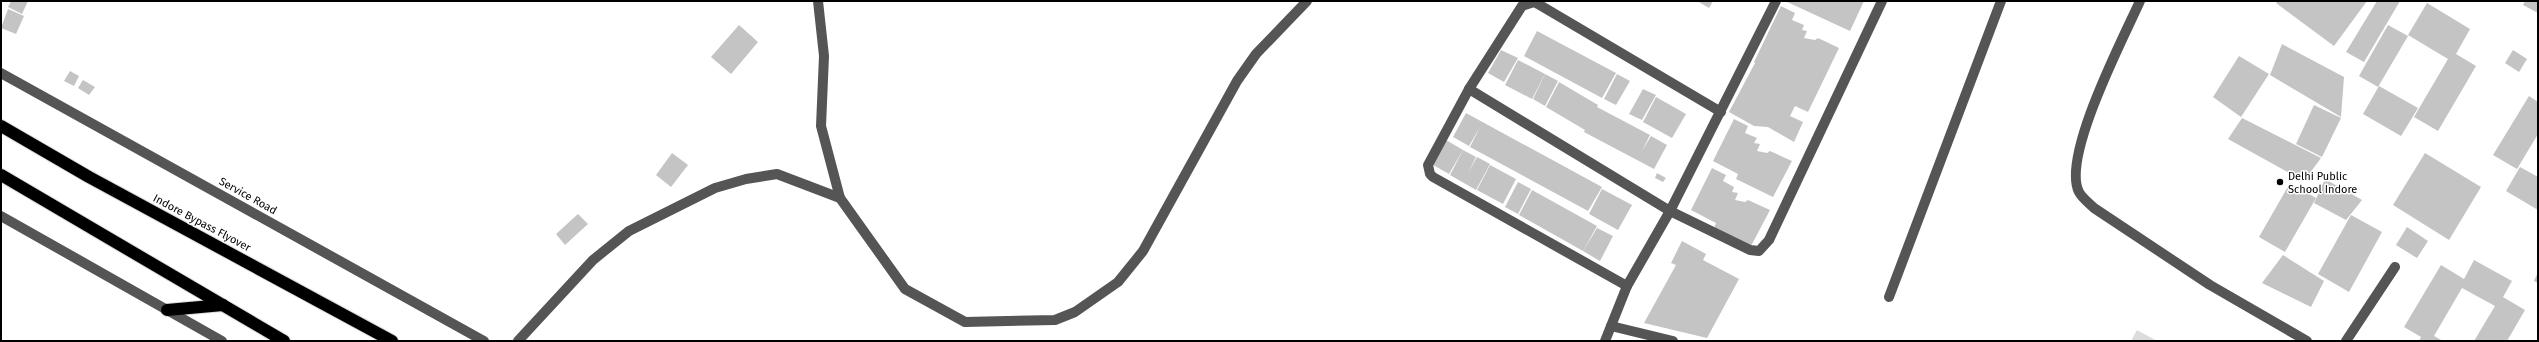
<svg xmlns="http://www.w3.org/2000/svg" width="2539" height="342" font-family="'Fira Sans',sans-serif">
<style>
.green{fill:#dcdcdc}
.building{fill:#c4c4c4}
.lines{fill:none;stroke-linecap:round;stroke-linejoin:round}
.highway-casing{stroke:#dbdbdb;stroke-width:14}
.minor{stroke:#555;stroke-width:10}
.highway{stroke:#000;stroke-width:12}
.poi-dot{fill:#000;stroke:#fff;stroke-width:1.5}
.labels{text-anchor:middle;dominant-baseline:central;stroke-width:3;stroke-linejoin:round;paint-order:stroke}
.poi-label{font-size:11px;fill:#000;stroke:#fff;text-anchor:start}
.street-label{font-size:11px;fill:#000;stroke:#fff}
</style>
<rect width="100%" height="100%" fill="#fff"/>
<!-- green -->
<path class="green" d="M 2137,330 L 2157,341 L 2131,341 Z"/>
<!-- building -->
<g class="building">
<path d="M 11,1 L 28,1 L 22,14 L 8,7 Z"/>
<path d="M 1697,1 L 1713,1 L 1709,8 Z"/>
<path d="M 1785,1 L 1864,1 L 1850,31 Z"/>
<path d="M 2278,1 L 2367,1 L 2334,46 L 2276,3 Z"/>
<path d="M 2377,1 L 2400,1 L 2364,62 L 2346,52 Z"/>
<path d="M 2525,1 L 2538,1 L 2538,13 L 2523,5 Z"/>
<path d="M 2427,3 L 2470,29 L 2456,54 L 2476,66 L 2438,131 L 2414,117 L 2448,59 L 2408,35 Z"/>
<path d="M 1781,6 L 1795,13 L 1792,20 L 1804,25 L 1802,30 L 1807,31 L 1804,38 L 1815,40 L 1818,38 L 1839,48 L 1808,112 L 1795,106 L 1790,116 L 1803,122 L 1794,142 L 1768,127 L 1754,126 L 1729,112 L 1755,63 L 1754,62 Z"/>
<path d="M 8,9 L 24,16 L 16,34 L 1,28 Z"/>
<path d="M 739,25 L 758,42 L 731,74 L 711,57 Z"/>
<path d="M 2388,25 L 2408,36 L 2378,87 L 2359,76 Z"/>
<path d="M 1537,31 L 1616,73 L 1602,98 L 1524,56 Z"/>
<path d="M 2282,44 L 2344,77 L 2341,117 L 2270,75 Z"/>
<path d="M 1501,50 L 1518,58 L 1504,82 L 1488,73 Z"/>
<path d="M 2513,50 L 2527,59 L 2519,72 L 2505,63 Z"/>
<path d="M 2239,56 L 2269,74 L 2241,117 L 2213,97 Z"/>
<path d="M 1518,60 L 1545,74 L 1532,99 L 1505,85 Z"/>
<path d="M 70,71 L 79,76 L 74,86 L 64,81 Z"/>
<path d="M 1545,74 L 1558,81 L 1545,106 L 1533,99 Z"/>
<path d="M 1617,74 L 1630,81 L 1616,105 L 1604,99 Z"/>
<path d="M 83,80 L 95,87 L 89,95 L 78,88 Z"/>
<path d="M 1559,82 L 1598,105 L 1597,107 L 1650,135 L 1642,151 L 1651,136 L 1667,145 L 1654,169 L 1584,132 L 1585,130 L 1546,107 Z"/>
<path d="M 2379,86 L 2418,108 L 2401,136 L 2363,114 Z"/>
<path d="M 1643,89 L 1656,95 L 1642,120 L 1629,114 Z"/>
<path d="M 2529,96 L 2538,102 L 2538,134 L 2517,169 L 2493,155 Z"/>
<path d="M 1656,97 L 1686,114 L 1672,138 L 1643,122 Z"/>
<path d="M 2314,105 L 2341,118 L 2322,157 L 2296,144 Z"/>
<path d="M 1466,113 L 1602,187 L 1588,211 L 1470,147 L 1480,127 L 1469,146 L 1453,137 Z"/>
<path d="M 2242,118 L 2321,158 L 2304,181 L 2228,139 Z"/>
<path d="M 1734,119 L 1748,126 L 1745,133 L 1757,138 L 1754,143 L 1760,144 L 1757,151 L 1767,153 L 1770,151 L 1792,161 L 1773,197 L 1736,179 L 1738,174 L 1713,161 Z"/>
<path d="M 1446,140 L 1463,150 L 1449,174 L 1433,165 Z"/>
<path d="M 1463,150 L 1476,157 L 1468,173 L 1477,157 L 1490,164 L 1476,190 L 1450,175 Z"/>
<path d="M 672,153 L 688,165 L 671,187 L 656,175 Z"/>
<path d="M 2425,153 L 2481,187 L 2449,240 L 2393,205 Z"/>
<path d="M 1490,165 L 1516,179 L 1503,204 L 1477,190 Z"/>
<path d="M 2520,167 L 2538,177 L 2538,210 L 2506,191 Z"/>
<path d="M 1712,168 L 1726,175 L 1723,181 L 1734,187 L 1732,192 L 1738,193 L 1735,200 L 1745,202 L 1748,200 L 1770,210 L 1751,246 L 1714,228 L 1716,223 L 1691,210 Z"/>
<path d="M 1657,173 L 1666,178 L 1663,182 L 1655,178 Z"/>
<path d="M 2325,179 L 2362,200 L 2346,220 L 2314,203 Z"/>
<path d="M 1518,182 L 1531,189 L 1518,214 L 1505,207 Z"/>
<path d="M 2290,183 L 2316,198 L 2285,252 L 2259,237 Z"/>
<path d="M 1602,189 L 1632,205 L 1618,230 L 1589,214 Z"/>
<path d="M 1532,190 L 1597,226 L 1583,251 L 1519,215 Z"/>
<path d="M 578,214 L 588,224 L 565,245 L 556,234 Z"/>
<path d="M 2351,215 L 2382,232 L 2349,292 L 2318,274 Z"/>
<path d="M 2407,227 L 2428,241 L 2417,258 L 2396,245 Z"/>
<path d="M 1597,228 L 1613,236 L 1600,261 L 1583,251 Z"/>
<path d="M 1682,241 L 1706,254 L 1703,260 L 1739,279 L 1707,338 L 1644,323 L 1676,265 L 1671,263 Z"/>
<path d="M 2283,255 L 2324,281 L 2311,307 L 2262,283 Z"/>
<path d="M 2474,260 L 2512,281 L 2503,297 L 2525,310 L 2507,341 L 2474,341 L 2495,306 L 2462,288 L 2434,336 L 2443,341 L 2419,341 L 2421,337 L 2404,327 L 2441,265 L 2464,279 Z"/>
<path d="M 2538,272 L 2538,283 L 2534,281 Z"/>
</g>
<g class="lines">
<!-- highway casing -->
<g class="highway-casing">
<g id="highway">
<path d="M 1,126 L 89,177 L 392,341"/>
<path d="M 1,175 L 284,341"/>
<path d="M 167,310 L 223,305"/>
</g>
</g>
<!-- minor -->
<g class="minor">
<path d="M 818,1 L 824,56 L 821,126 L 840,198"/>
<path d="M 2140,1 C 2124,37 2061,157 2079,192 C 2082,198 2089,203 2094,208 L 2210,285 L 2307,341"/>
<path d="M 1,73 L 484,341"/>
<path d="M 1469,89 L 1670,211 L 1750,250 L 1759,251 L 1769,240 L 1882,1"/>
<path d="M 1,216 L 222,341"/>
<path d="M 1627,286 L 1670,211 L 1776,1"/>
<path d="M 1889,297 L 2001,1"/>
<path d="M 518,341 L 593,260 L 629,231 L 715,188 L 746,179 L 777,174 L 840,198 L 905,289 L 965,322 L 1055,320 L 1075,312 L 1118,282 L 1143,251 L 1237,81 L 1256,54 L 1307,1"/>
<path d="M 1605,341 L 1611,326"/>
<path d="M 1673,341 L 1611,326 L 1627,286 L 1433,177 L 1430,174 L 1428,165 L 1469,89 L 1522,6 L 1534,2 L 1538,4 L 1721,112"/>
<path d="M 2346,341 L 2395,267"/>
</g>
<!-- highway -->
<use href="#highway" class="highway"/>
</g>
<!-- markers -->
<circle class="poi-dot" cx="2280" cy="182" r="4"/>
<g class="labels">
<!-- poi labels -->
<g class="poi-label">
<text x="2288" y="176">Delhi Public<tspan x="2288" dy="13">School Indore</tspan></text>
</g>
<!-- street labels -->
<g class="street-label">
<text transform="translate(248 196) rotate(29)">Service Road</text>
<text transform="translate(202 223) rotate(28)">Indore Bypass Flyover</text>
</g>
</g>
<!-- border -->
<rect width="2539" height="342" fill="none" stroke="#000000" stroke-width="4"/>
</svg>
